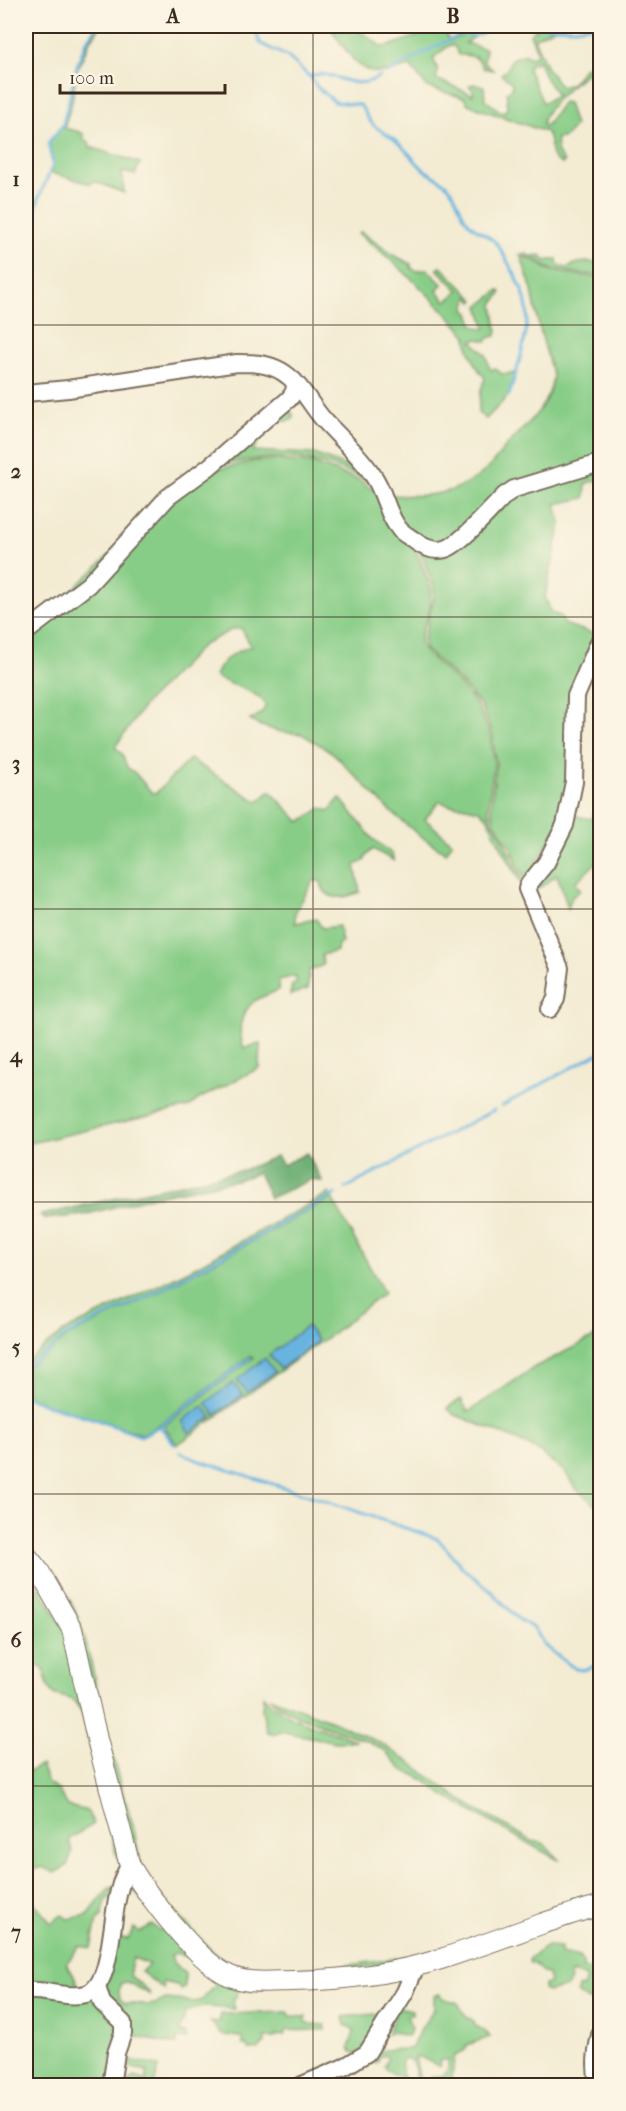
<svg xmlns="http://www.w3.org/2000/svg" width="626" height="2111" font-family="'IM FELL French Canon',serif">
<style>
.green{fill:#88cd87;stroke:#627c52;stroke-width:1.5;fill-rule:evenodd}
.forest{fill:#6eb074;stroke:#546d49;stroke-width:1.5}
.water{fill:#67b4e0;stroke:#516f7f;stroke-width:1.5}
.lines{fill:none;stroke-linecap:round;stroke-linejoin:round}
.stream{stroke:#67b4e0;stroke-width:3}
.minor-casing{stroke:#7b6e5d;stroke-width:20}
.major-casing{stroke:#7b6e5d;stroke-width:22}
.minor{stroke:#fff;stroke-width:16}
.major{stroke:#fff;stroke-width:20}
.grid{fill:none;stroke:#3b2a1e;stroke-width:1.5;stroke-opacity:0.55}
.neatline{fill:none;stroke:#3b2a1e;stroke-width:2}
.grid-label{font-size:20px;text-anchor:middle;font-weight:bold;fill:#3b2a1e}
</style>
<rect width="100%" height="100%" fill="#fcf5e5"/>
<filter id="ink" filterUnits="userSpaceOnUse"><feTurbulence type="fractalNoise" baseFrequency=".0167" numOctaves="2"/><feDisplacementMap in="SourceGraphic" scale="12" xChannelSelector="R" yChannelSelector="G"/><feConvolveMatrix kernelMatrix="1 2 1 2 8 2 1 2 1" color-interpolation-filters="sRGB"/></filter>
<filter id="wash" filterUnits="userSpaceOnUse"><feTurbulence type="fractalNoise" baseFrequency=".008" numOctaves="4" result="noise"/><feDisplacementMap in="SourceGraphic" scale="24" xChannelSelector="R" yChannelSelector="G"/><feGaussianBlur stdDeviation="1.35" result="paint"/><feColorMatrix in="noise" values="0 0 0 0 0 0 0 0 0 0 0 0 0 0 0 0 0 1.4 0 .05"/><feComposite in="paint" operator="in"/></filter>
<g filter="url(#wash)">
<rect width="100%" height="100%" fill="#f3ebd2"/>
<!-- green -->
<g class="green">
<path d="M 98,26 L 101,26 L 90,41 L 76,73 L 72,102 L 64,128 L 80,132 L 84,135 L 83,139 L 89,142 L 90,147 L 140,163 L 135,175 L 122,172 L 124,193 L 94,181 L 91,184 L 51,173 L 53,165 L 48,143 L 63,125 L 77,65 L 87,42 Z"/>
<path d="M 329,26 L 355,26 C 362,35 373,38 381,47 L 389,46 L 437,29 L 446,34 L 450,41 L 463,35 L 476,36 L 465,43 L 486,49 L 484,61 L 493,70 L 483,68 C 479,56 470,55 459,55 L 454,46 L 450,45 L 433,58 L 438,70 L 436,79 L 473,95 L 473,90 L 469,86 L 473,84 L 484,87 L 485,100 L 503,113 L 507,109 L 507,92 L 512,88 L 512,83 L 501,74 L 507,70 L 511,59 L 526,54 L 529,58 L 538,54 L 530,34 L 537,29 L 521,26 L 487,30 C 507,19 533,28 554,28 L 534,38 L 547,68 L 559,85 L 562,87 L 572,83 L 585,67 L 590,71 C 577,79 540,111 543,125 L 545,127 L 563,102 L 568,103 L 575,126 L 564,138 L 557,138 C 555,150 558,154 564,162 L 562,164 C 543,155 556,144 546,132 L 477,108 L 468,104 L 464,98 L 427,87 L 410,66 L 385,73 L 382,72 C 358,77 341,42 329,26 ZM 539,61 L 545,77 L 557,95 L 543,103 L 528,69 L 530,64 Z"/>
<path d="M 361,232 L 395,256 L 411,264 L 411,268 L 416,271 L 427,269 L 442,284 L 437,291 L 446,301 L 459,291 L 437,269 L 441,267 L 475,300 L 473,302 L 468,297 L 465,310 L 469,313 L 474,326 L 483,329 L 486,328 L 479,306 L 499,290 L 501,293 L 493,304 L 497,329 L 496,336 L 488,338 L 487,341 L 478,339 L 472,341 L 486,355 L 489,367 L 492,370 L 495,368 L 502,374 L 515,373 L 509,395 L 486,419 L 478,413 L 481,390 L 485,378 C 477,370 466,347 467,336 C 433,298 398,264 358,233 Z"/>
<path d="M 526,253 L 529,256 L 541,255 L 545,261 L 557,259 L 557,264 L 566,268 L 571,267 L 572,265 C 583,261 591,261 600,264 L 600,275 L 583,274 L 552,269 L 546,267 L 537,259 L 520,255 Z"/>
<path d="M 521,257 L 536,261 L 545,268 L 552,271 L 583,276 L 600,277 L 600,460 L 526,481 L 443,548 L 403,531 L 390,495 C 426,497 457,496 486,470 C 496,460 504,448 514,438 C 532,420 549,404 553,377 L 538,322 L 532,290 Z"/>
<path d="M 295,396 L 303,404 L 297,402 L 289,409 L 293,414 L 293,419 C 288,422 284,420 279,422 C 269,426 258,442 253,451 L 314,454 L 362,472 L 370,482 C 315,454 277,453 218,465 Z"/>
<path d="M 274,460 L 313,463 L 359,480 L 375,491 L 412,541 L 431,588 L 430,609 L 422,631 L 420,642 L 424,651 L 462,686 L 477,705 L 490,733 L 494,764 L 488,809 L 492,822 L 501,835 L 516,867 L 527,884 L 557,969 L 554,997 L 525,890 L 497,839 L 487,817 L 479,810 L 462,806 L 448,805 L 440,801 L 425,819 L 452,843 L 446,853 L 420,836 L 390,811 L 333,753 L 302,734 L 281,732 L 258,725 L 250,720 C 295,698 225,686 215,676 C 221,659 235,652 251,646 L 241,628 L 231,630 L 203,645 L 146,703 L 115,747 L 122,754 L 127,767 L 135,773 L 152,793 L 156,793 L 190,759 L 258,802 L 270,791 L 300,822 L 321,808 L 329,811 L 340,798 L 372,838 L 392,854 L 394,861 L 373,849 L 367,855 L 364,861 L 355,865 L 360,892 C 345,898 325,903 321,882 L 316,880 L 312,883 L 295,913 L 295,923 L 316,919 L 322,928 L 339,926 L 342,943 L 338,944 L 337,951 L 322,955 L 323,965 L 309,971 L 308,989 L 290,995 L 292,985 L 297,981 L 295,976 L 279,980 L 278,990 C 271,994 258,997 252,1003 C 239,1016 238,1032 244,1048 L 260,1044 L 259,1068 L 199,1099 L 189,1107 L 26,1144 L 26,634 L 170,498 L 214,470 L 255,461 Z"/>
<path d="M 600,466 L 600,480 L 586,483 L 585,498 L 556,504 L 561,524 L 545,596 L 551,613 L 561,616 L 564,624 L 595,634 L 600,624 L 600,633 L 575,693 L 569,803 L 528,880 L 518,866 L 512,850 L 494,821 L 491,808 L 496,764 L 492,732 L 480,704 L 463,684 L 426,650 L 423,642 L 434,596 L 434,587 L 417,544 L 435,552 L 506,495 Z"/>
<path d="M 600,795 L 600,859 L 575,883 L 581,890 L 572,897 L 568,908 L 557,875 L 531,894 L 571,815 L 592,819 Z"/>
<path d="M 329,1193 L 330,1196 L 158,1290 L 65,1336 L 45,1352 L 26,1364 L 26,1361 L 65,1331 L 191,1269 Z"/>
<path d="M 332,1198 L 384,1293 L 329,1336 L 177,1445 L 164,1426 L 253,1358 L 250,1356 L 164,1421 L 149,1431 L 142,1434 L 44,1403 L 26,1395 L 26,1367 L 47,1354 L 66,1337 L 159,1292 ZM 307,1327 L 318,1341 L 279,1368 L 269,1355 Z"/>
<path d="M 600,1334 L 600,1509 L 575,1488 L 565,1472 L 535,1449 L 515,1439 L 453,1414 L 447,1408 L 461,1399 L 468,1412 L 535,1367 Z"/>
<path d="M 36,1556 C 44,1562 49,1568 55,1576 C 81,1611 86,1643 96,1685 C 102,1710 108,1735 114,1761 C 119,1783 127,1804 133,1826 C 137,1842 137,1859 146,1874 C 157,1895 176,1913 192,1930 C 210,1950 226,1968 255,1971 L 335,1967 L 406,1957 L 451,1947 L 600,1895 L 600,1900 L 441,1953 L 394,1964 L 315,1972 L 269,1976 L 248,1975 L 229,1971 L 221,1966 L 174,1918 L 149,1885 L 137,1867 L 131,1853 L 83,1653 L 71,1611 L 34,1557 Z"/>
<path d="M 26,1565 L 67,1634 L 121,1865 L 116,1855 L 82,1712 L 73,1700 L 53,1694 L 48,1687 L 43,1667 L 30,1666 L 26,1655 Z"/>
<path d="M 263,1696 C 285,1722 326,1728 357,1741 L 336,1742 L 279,1731 L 276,1734 L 267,1732 L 262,1710 Z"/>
<path d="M 269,1697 L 332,1721 L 379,1742 L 411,1763 L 461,1800 L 532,1841 L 543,1843 L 560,1861 L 444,1796 L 424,1780 L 401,1769 L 385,1751 L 368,1741 L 298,1716 L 278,1706 Z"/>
<path d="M 41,1765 L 48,1784 L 58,1790 L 68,1806 L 87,1811 L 94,1824 L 69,1839 L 72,1852 L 67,1866 L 54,1873 C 45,1866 40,1866 30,1872 L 26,1889 L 26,1766 L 29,1772 Z"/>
<path d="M 126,1880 L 252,1991 L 240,1989 L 233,2002 L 235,2009 C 219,2008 199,2004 185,2013 C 185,2022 180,2023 180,2033 L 186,2034 L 187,2039 L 177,2038 L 177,2045 L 136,2037 L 133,2032 L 125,2030 L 102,1996 L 114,1933 L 121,1938 L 128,1939 L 134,1928 L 139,1932 L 152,1925 L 159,1930 L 165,1929 ZM 176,1953 L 194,1959 L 214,1979 L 215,1986 L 202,2000 L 195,2002 L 166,1999 L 155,2004 L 149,2005 L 124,2003 L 120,1999 L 119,1991 L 121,1983 L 128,1982 L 151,1995 C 137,1974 124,1987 133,1958 L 149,1964 L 141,1972 L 164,1989 L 163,1982 L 177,1985 L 181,1990 L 185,1987 L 185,1974 L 173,1961 L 171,1955 Z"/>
<path d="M 114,1887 L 112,1896 L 106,1900 L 102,1916 L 97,1920 L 91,1948 L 79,1946 L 66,1964 L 74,1975 L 79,1989 L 26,1986 L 26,1894 L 51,1923 L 62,1915 L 68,1919 L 88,1915 L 108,1889 Z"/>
<path d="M 547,1946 L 561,1947 L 561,1953 L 579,1957 L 583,1963 L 583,1969 L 600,1968 L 600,1985 L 593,1994 L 600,1999 L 600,2005 L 591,2000 L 588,2001 L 577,1993 L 578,1987 L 584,1986 L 586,1977 L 571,1973 L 568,1987 L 548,1992 L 544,1989 L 544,1985 L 550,1983 L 548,1974 L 543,1973 L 535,1964 L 529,1962 L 530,1958 Z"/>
<path d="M 95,1993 L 118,2020 L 109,2085 L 26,2085 L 26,1994 Z"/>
<path d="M 440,1994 L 442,1998 L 458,2003 L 466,2017 L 474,2021 L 475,2026 L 485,2031 L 490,2037 L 467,2045 L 465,2050 L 454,2057 L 452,2080 L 432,2085 L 432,2076 L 443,2076 L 448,2069 L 448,2059 L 439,2061 L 440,2067 L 420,2057 L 415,2057 L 420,2081 L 415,2080 L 415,2069 L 411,2060 L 404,2058 L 401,2060 L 403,2078 L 387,2071 L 384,2066 L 388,2058 L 385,2055 L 380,2056 L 377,2063 L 359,2062 C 377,2048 389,2049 411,2049 L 420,2030 L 434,2009 L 434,1995 Z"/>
<path d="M 398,2007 L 412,2010 L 412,2015 L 407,2015 L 411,2029 L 409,2035 L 405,2036 L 394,2032 L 387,2034 Z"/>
<path d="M 288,2012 L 291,2016 L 306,2017 L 306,2022 L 310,2024 L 326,2025 L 325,2030 C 312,2029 299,2032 287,2030 L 285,2035 L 275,2036 L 275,2038 L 264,2038 L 265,2043 L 258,2050 L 249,2049 L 248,2045 L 243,2045 L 243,2039 L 241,2037 L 222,2035 L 210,2021 L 219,2022 L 221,2014 Z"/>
<path d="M 387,2013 L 359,2054 L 351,2052 L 349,2048 L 354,2032 L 353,2029 L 345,2025 L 343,2017 Z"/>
<path d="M 119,2058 L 159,2066 L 155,2082 L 156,2085 L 115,2086 L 115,2082 L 128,2084 L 130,2080 L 135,2077 L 146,2081 L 147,2071 L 118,2064 Z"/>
</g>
<!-- forest -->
<path class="forest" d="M 307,1153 L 323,1182 L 312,1179 L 270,1198 L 258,1173 L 237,1180 L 151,1197 L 85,1215 L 46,1219 L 40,1215 L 243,1170 L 277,1156 L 283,1165 Z"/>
<!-- water -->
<g class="water">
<path d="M 307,1326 L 318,1341 L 280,1369 L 269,1355 Z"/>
<path d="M 265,1358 L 275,1372 L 247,1392 L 237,1380 Z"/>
<path d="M 233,1383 L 243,1395 L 215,1415 L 206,1403 Z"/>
<path d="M 203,1406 L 212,1417 L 189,1433 L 182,1421 Z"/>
</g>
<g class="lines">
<!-- stream -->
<g class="stream">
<path d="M 254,26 L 260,43 L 288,57 L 310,77 L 317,87 L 335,102 L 360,105 C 365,111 366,116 370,121 C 375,129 385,132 392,138 C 404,146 412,158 422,168 C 430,175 440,178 448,186 C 458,196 459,213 469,223 C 477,232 490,235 498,245 C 509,265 524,286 527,309 C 530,330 516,374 509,395"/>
<path d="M 531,26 L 574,28 L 590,26"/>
<path d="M 387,73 L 427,51 L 462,34 L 476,36 L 497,26"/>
<path d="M 311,76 C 332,67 352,95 380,76"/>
<path d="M 26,243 L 39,197 L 53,165 L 48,143 L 63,125 L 77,65 L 86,42 L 97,26"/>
<path d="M 26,292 L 30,301"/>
<path d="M 502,1106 L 600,1052"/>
<path d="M 346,1188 L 494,1110"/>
<path d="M 26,1365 L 46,1353 L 65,1336 L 158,1291 L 336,1194"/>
<path d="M 26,1396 L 47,1405 L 95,1419 L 141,1436 L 160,1426 L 250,1358"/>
<path d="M 160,1426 L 174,1444"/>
<path d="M 180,1452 L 194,1459 L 311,1496 L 438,1539 L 464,1569 L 492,1592 L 518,1619 L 535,1629 L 544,1645 L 560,1658 L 576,1669 L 582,1670 L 600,1665"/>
</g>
</g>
</g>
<g filter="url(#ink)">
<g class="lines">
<!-- minor casing -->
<g class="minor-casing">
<g id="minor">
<path d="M 26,393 L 68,389 L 237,363 C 253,363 267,363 281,371 C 300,382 309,403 323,419 C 340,438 360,455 374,477 C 385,493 387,515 400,530 C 404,534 410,537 415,541 C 423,547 434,552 445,549 C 459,546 493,507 505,495 L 514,489 L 600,463"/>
<path d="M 26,632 L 88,585 L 168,497 L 209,467 L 289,399 C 294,393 296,389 294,381"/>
<path d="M 550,1009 L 556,999 L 560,968 L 527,889 L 529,884 L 546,863 L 565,825 L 574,782 L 576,696 L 600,640"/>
<path d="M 97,1987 L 102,2003 L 123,2023 L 123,2033 L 116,2053 L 111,2086"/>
<path d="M 26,1991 C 45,1989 67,1999 86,1994 C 119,1984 106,1894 130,1866"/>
<path d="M 300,2086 L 344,2067 L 367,2053 L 405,1992 L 416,1966"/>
<path d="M 599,2086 C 594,2068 596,2053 600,2035"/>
</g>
</g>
<!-- major casing -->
<g class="major-casing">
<path id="major" d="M 26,1555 L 39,1571 L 72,1629 L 97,1739 L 130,1866 C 148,1896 195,1958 226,1974 C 246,1985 271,1981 293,1981 C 342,1980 394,1974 441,1959 C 475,1948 510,1935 544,1923 C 563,1917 581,1910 600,1906"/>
</g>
<!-- minor -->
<use href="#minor" class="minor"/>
<!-- major -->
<use href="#major" class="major"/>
</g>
</g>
<!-- grid -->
<path class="grid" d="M 313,26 L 313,2086M 26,325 L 600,325M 26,617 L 600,617M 26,909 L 600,909M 26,1202 L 600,1202M 26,1494 L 600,1494M 26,1786 L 600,1786"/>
<!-- margin -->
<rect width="626" height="2111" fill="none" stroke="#fcf5e5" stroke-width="66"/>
<!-- scale -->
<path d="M60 84v9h165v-9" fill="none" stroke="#3b2a1e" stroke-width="3"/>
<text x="69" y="84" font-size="18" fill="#3b2a1e" stroke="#fcf5e5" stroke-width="4.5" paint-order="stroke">100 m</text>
<rect x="33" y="33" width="560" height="2045" class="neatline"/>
<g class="grid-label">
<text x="173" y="23">A</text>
<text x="453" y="23">B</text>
<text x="16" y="186">1</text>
<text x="16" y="478">2</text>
<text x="16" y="770">3</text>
<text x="16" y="1062">4</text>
<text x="16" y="1354">5</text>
<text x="16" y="1647">6</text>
<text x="16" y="1939">7</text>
</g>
</svg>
